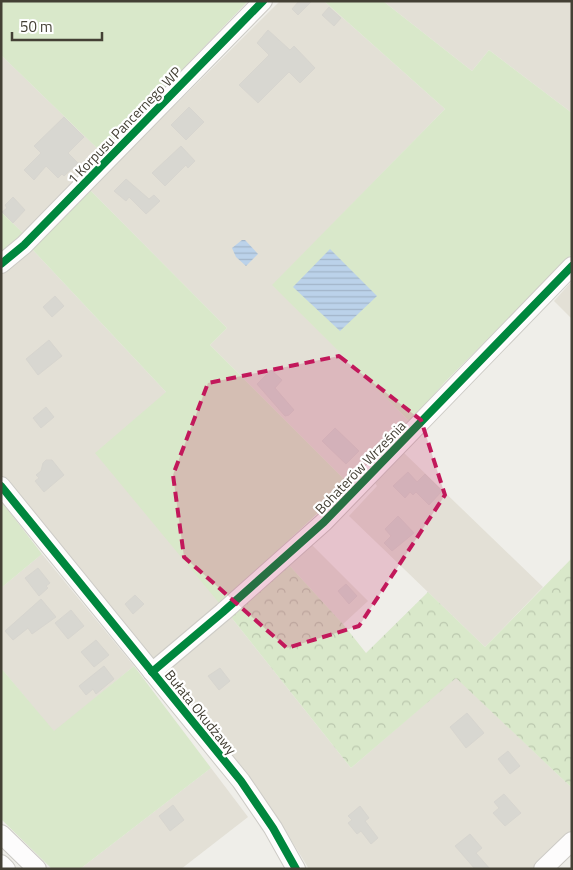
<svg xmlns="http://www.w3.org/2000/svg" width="573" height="870" font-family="'Titillium Web',sans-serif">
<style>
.residential{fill:#e3e0d6}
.green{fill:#d9e8ca}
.forest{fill:url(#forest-crowns)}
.water{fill:url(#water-rules)}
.building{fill:#d8d7d1;stroke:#d7d5cf}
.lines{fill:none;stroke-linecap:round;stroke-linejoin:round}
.minor-casing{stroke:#cdcbc6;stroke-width:20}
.minor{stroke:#fdfcfc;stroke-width:18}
.cycleway-casing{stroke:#fff;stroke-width:11}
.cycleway{stroke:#00873e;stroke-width:8}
.marked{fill:#c2185b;fill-opacity:0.2;stroke:#c2185b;stroke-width:4;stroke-dasharray:10 6;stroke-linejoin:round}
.labels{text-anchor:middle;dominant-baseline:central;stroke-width:4.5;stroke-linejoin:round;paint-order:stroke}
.street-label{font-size:14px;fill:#444035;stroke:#fff}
</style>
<defs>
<pattern id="forest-crowns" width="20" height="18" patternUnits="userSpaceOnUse" patternTransform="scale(1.25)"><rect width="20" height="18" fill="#d9e8ca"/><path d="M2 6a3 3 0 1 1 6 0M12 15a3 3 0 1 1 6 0" fill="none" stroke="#bbc8ae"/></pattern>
<pattern id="water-rules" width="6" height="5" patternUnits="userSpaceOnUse" patternTransform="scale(1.25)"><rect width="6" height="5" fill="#bbd2ea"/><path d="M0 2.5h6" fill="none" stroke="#a2b5c9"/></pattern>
</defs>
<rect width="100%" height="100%" fill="#efeee9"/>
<!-- residential -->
<g class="residential">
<path d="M 280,1 L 324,1 L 445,109 L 273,285 L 410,422 L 349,484 L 210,345 L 227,328 L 90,190 Z"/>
<path d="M 383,1 L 572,1 L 572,113 L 489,50 L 472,71 Z"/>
<path d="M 1,55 L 102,153 L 23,233 L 1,212 Z"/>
<path d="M 31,248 L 166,392 L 220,604 L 154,659 L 145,657 L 1,479 L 1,274 Z"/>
<path d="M 572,281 L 572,319 L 554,301 Z"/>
<path d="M 404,453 L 543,587 L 485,647 L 349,516 L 377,486 L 375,483 Z"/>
<path d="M 311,544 L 368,601 L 343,624 L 288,564 Z"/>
<path d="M 42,554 L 134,666 L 54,732 L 1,668 L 1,588 Z"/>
<path d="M 231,617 L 351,768 L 456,677 L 572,788 L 572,833 L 532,869 L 309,869 L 283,827 L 160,675 Z"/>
<path d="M 211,768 L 248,817 L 181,869 L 80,869 Z"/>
</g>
<!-- green -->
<g class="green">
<path d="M 1,1 L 248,1 L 102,153 L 1,55 Z"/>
<path d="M 324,1 L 383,1 L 472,71 L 489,50 L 572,113 L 572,254 L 444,383 L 410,422 L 272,285 L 445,109 Z"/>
<path d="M 90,190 L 227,328 L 210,345 L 349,484 L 220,604 L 95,453 L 166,392 L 31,248 Z"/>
<path d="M 1,212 L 23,233 L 1,253 Z"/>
<path d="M 1,501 L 42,554 L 1,588 Z"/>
<path d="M 134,666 L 211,768 L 80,869 L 52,869 L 1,819 L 1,668 L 54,731 Z"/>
</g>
<!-- forest -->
<path class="forest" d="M 572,558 L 572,788 L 456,678 L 351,768 L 231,617 L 288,564 L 343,624 L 366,653 L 428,592 L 485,647 Z"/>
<!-- water -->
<g class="water">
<path d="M 242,240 L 245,240 L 258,254 L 246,266 L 236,257 L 232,248 Z"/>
<path d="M 330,249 L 377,296 L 340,331 L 293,287 Z"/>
</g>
<!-- building -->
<g class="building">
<path d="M 299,1 L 312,1 L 298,15 L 292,9 Z"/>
<path d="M 329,7 L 341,18 L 334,26 L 322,15 Z"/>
<path d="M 268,30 L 290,50 L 294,46 L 315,68 L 300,83 L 289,72 L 258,103 L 239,85 L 269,55 L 257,43 Z"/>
<path d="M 189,107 L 204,122 L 186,140 L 171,125 Z"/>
<path d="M 64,117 L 84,137 L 68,153 L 78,163 L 64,176 L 62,174 L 58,178 L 46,166 L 34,180 L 24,170 L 41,153 L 34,146 Z"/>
<path d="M 181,146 L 195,161 L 188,168 L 186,165 L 165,186 L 152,173 Z"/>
<path d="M 126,179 L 149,199 L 154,195 L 160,201 L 146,214 L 129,197 L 126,201 L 114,191 Z"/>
<path d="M 13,197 L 25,210 L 13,223 L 2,212 L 7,208 L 5,205 Z"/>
<path d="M 55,296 L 64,306 L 52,317 L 43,307 Z"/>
<path d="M 49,340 L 62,356 L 38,375 L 26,359 Z"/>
<path d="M 271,370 L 282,380 L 275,388 L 294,410 L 289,415 L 285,416 L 257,384 Z"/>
<path d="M 46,407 L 54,417 L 41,428 L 33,418 Z"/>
<path d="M 335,428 L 359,451 L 346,464 L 322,441 Z"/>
<path d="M 46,460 L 52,460 L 64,475 L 44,492 L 35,481 L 39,478 L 36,475 L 41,471 L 43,463 Z"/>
<path d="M 408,472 L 417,482 L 425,474 L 442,491 L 429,505 L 416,492 L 413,495 L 410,492 L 405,498 L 393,486 Z"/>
<path d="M 398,516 L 414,533 L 392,551 L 384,543 L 391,536 L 385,529 Z"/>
<path d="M 38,568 L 50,583 L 46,586 L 48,588 L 39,596 L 25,578 Z"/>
<path d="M 346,584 L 357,596 L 349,604 L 338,591 Z"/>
<path d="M 135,595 L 144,604 L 133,614 L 125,604 Z"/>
<path d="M 41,599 L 56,617 L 32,634 L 28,628 L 13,640 L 5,631 Z"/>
<path d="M 71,610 L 84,626 L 68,639 L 55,623 Z"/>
<path d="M 96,640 L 109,655 L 94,667 L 81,652 Z"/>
<path d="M 104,666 L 114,679 L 96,694 L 93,689 L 86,695 L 79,686 Z"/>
<path d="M 220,668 L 230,681 L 219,690 L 208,676 Z"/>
<path d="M 467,713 L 484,733 L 466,748 L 450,727 Z"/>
<path d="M 508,751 L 520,766 L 510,774 L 498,759 Z"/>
<path d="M 504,794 L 521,813 L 505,826 L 493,813 L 499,808 L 494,802 Z"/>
<path d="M 173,805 L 184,820 L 170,831 L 159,816 Z"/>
<path d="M 360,806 L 369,818 L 365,821 L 378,838 L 371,844 L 361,831 L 357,834 L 348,823 L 352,820 L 348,816 Z"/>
<path d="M 470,834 L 482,848 L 476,853 L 490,869 L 475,869 L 455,846 Z"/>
</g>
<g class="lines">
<!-- minor casing -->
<g class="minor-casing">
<g id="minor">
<path d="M 1,264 L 24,245 L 263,1"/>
<path d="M 1,486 L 241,781 L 273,828 L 296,869"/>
<path d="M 152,672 L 223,612 L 324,522 L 572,266"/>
<path d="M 1,834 L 37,869"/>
<path d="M 1,864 L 6,869"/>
<path d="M 543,869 L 572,841"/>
</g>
</g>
<!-- minor -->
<use href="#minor" class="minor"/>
<!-- cycleway casing -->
<g class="cycleway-casing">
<g id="cycleway">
<path d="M 1,264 L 24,245 L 263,1"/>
<path d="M 1,486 L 241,781 L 273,828 L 296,869"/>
<path d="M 152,672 L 223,612 L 324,522 L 572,266"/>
</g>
</g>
<!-- cycleway -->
<use href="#cycleway" class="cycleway"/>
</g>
<!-- marked area -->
<path class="marked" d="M 339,356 L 421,420 L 445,495 L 359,626 L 287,648 L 184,557 L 173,475 L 208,383 Z"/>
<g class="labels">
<!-- street labels -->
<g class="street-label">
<text transform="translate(124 125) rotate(-46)">1 Korpusu Pancernego WP</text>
<text transform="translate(360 467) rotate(-46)">Bohaterów Września</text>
<text transform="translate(201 712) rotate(51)">Bułata Okudżawy</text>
</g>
</g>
<!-- border -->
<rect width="573" height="870" fill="none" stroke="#444035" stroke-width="5"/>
<!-- scale -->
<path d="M12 32v8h90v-8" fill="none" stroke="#444035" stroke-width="2.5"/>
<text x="20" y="32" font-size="15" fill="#444035" stroke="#ffffff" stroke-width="4" paint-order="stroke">50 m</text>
</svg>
